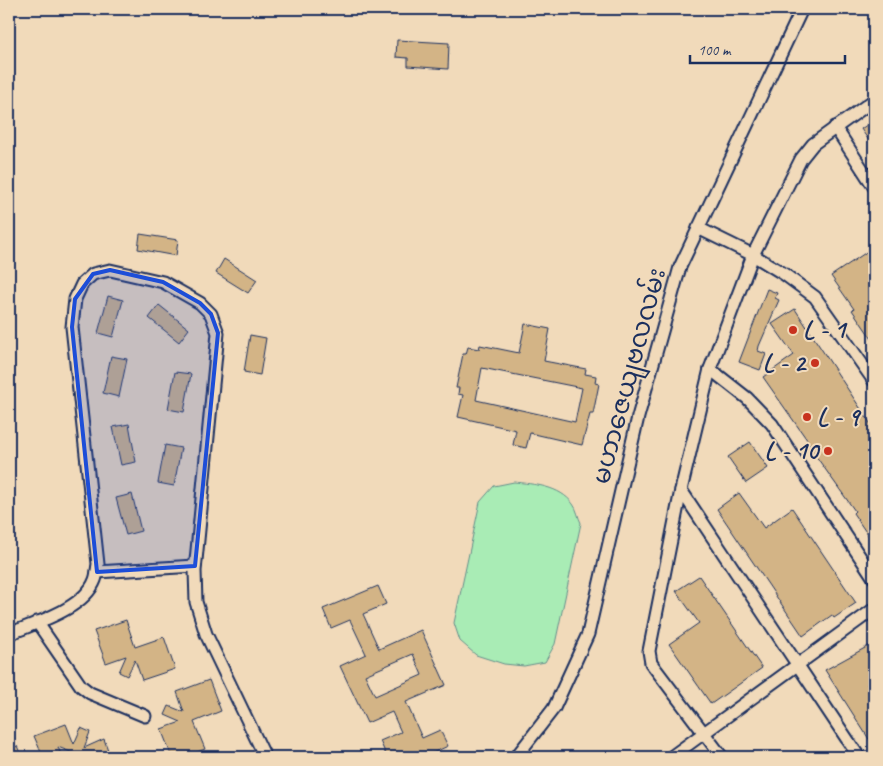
<svg xmlns="http://www.w3.org/2000/svg" width="883" height="766" font-family="Caveat,'Noto Sans Myanmar',sans-serif">
<style>
.green{fill:#a9ecb5;stroke:#628e8a}
.building{fill:#d3b486;stroke:#1b2f5e;fill-rule:evenodd}
.lines{fill:none;stroke-linecap:round;stroke-linejoin:round}
.minor-casing{stroke:#1b2f5e;stroke-width:15}
.minor{stroke:#f1daba;stroke-width:11}
.marked{fill:#1d4ed8;fill-opacity:0.2;stroke:#1d4ed8;stroke-width:4;stroke-linejoin:round}
.poi-dot{fill:#c8321e;stroke:#f1daba;stroke-width:2}
.labels{text-anchor:middle;dominant-baseline:central;stroke-width:4;stroke-linejoin:round;paint-order:stroke}
.poi-label{font-size:25px;font-weight:bold;fill:#1b2f5e;stroke:#f1daba;text-anchor:start}
.street-label{font-size:25px;fill:#1b2f5e;stroke:#f1daba}
</style>
<rect width="100%" height="100%" fill="#f1daba"/>
<filter id="ink" filterUnits="userSpaceOnUse"><feTurbulence type="fractalNoise" baseFrequency=".02" numOctaves="2"/><feDisplacementMap in="SourceGraphic" scale="10" xChannelSelector="R" yChannelSelector="G"/><feConvolveMatrix kernelMatrix="1 2 1 2 8 2 1 2 1" color-interpolation-filters="sRGB"/></filter>
<g filter="url(#ink)">
<!-- green -->
<path class="green" d="M 514,482 C 534,484 560,486 573,504 C 577,509 578,517 581,523 L 555,644 L 545,662 L 524,666 L 504,664 L 476,655 L 460,641 L 454,623 L 480,502 L 494,486 Z"/>
<!-- building -->
<g class="building">
<path d="M 397,40 L 449,43 L 448,69 L 408,66 L 408,58 L 396,57 Z"/>
<path d="M 874,120 L 874,148 L 861,129 Z"/>
<path d="M 140,234 L 178,240 L 176,256 L 138,249 Z"/>
<path d="M 874,247 L 874,342 L 852,310 L 854,309 L 831,276 Z"/>
<path d="M 224,259 L 257,280 L 248,293 L 216,273 Z"/>
<path d="M 767,289 L 777,293 L 775,298 L 779,300 L 759,346 L 758,351 L 766,354 L 760,370 L 739,362 Z"/>
<path d="M 108,296 L 123,300 L 113,337 L 98,333 Z"/>
<path d="M 159,305 L 189,329 L 179,342 L 149,318 Z"/>
<path d="M 795,309 L 874,429 L 874,544 L 853,513 L 855,511 L 808,445 L 810,444 L 763,377 L 794,355 L 772,324 Z"/>
<path d="M 525,324 L 550,329 L 544,361 L 586,369 L 585,374 L 596,376 L 595,383 L 599,384 L 593,414 L 590,414 L 582,445 L 530,433 L 526,448 L 513,445 L 516,430 L 458,417 L 463,395 L 458,394 L 459,388 L 456,388 L 463,354 L 466,354 L 468,347 L 479,349 L 480,345 L 519,353 ZM 482,368 L 582,388 L 575,422 L 476,400 Z"/>
<path d="M 250,335 L 266,338 L 260,375 L 244,372 Z"/>
<path d="M 111,356 L 127,359 L 119,397 L 103,393 Z"/>
<path d="M 175,372 L 191,374 L 184,412 L 168,409 Z"/>
<path d="M 129,424 L 136,462 L 121,465 L 113,427 Z"/>
<path d="M 750,442 L 768,468 L 746,483 L 728,457 Z"/>
<path d="M 165,445 L 181,448 L 174,486 L 158,483 Z"/>
<path d="M 739,493 L 764,528 L 792,508 L 856,603 L 834,618 L 832,615 L 803,636 L 717,509 Z"/>
<path d="M 132,494 L 141,531 L 126,535 L 116,498 Z"/>
<path d="M 699,576 L 762,668 L 711,704 L 669,644 L 699,623 L 676,591 Z"/>
<path d="M 378,586 L 386,604 L 363,614 L 379,649 L 421,630 L 446,685 L 406,702 L 422,738 L 440,730 L 448,746 L 424,757 L 387,757 L 380,741 L 401,732 L 392,712 L 367,723 L 340,666 L 366,654 L 350,620 L 331,628 L 323,609 ZM 413,654 L 422,675 L 375,696 L 365,675 Z"/>
<path d="M 126,620 L 135,647 L 164,637 L 175,669 L 142,680 L 135,660 L 127,676 L 119,672 L 126,656 L 106,663 L 94,631 Z"/>
<path d="M 874,643 L 874,680 L 867,684 L 874,696 L 874,747 L 825,670 Z"/>
<path d="M 209,680 L 221,711 L 194,722 L 205,749 L 184,757 L 172,757 L 161,729 L 181,722 L 165,715 L 169,706 L 184,712 L 177,692 Z"/>
<path d="M 66,724 L 74,744 L 81,728 L 90,732 L 84,748 L 104,739 L 109,753 L 107,754 L 108,757 L 83,757 L 58,747 L 62,757 L 43,757 L 34,736 Z"/>
<path d="M 17,746 L 22,757 L 9,757 L 9,750 Z"/>
</g>
<g class="lines">
<!-- minor casing -->
<g class="minor-casing">
<g id="minor">
<path d="M 835,127 L 874,187"/>
<path d="M 698,228 L 753,255 L 784,274 L 815,297 L 874,381"/>
<path d="M 710,369 L 747,398 L 772,424 L 874,578"/>
<path d="M 681,490 L 859,757"/>
<path d="M 97,572 L 195,566"/>
<path d="M 37,622 L 81,686 L 90,693 L 145,716"/>
<path d="M 9,634 C 35,623 84,609 95,580 C 97,575 97,569 98,564 L 72,327 L 75,299 L 82,284 L 93,274 L 110,270 L 163,282 L 200,303 L 211,314 L 218,333 L 195,571 L 196,602 L 206,634 L 265,757"/>
<path d="M 516,757 L 554,708 L 588,634 L 638,417 L 680,267 L 802,9"/>
<path d="M 671,757 L 874,609"/>
<path d="M 722,757 L 651,663 L 649,651 L 681,490 L 710,369 L 753,255 L 801,159 L 813,144 L 874,100"/>
</g>
</g>
<!-- minor -->
<use href="#minor" class="minor"/>
</g>
</g>
<!-- marked area -->
<path class="marked" d="M 110,270 L 163,282 L 200,303 L 211,314 L 218,333 L 195,566 L 97,572 L 72,327 L 75,299 L 93,274 Z"/>
<!-- markers -->
<g class="poi-dot">
<circle cx="793" cy="330" r="5"/>
<circle cx="815" cy="363" r="5"/>
<circle cx="807" cy="417" r="5"/>
<circle cx="828" cy="451" r="5"/>
</g>
<g class="labels">
<!-- poi labels -->
<g class="poi-label">
<text x="803" y="330">L - 1</text>
<text x="805" y="363" text-anchor="end">L - 2</text>
<text x="817" y="417">L - 9</text>
<text x="818" y="451" text-anchor="end">L - 10</text>
</g>
<!-- street labels -->
<g class="street-label">
<text transform="translate(629 376) rotate(-75)">မဟာဇေယျဗလလမ်း</text>
</g>
</g>
<!-- margin -->
<rect width="883" height="766" fill="none" stroke="#f1daba" stroke-width="30"/>
<rect x="15" y="15" width="853" height="736" fill="none" stroke="#1b2f5e" stroke-width="2" filter="url(#ink)"/>
<!-- scale -->
<path d="M690 55v8h155v-8" fill="none" stroke="#1b2f5e" stroke-width="2.5"/>
<text x="698" y="55" font-size="15" fill="#1b2f5e" stroke="#f1daba" stroke-width="4" paint-order="stroke">100 m</text>
</svg>
